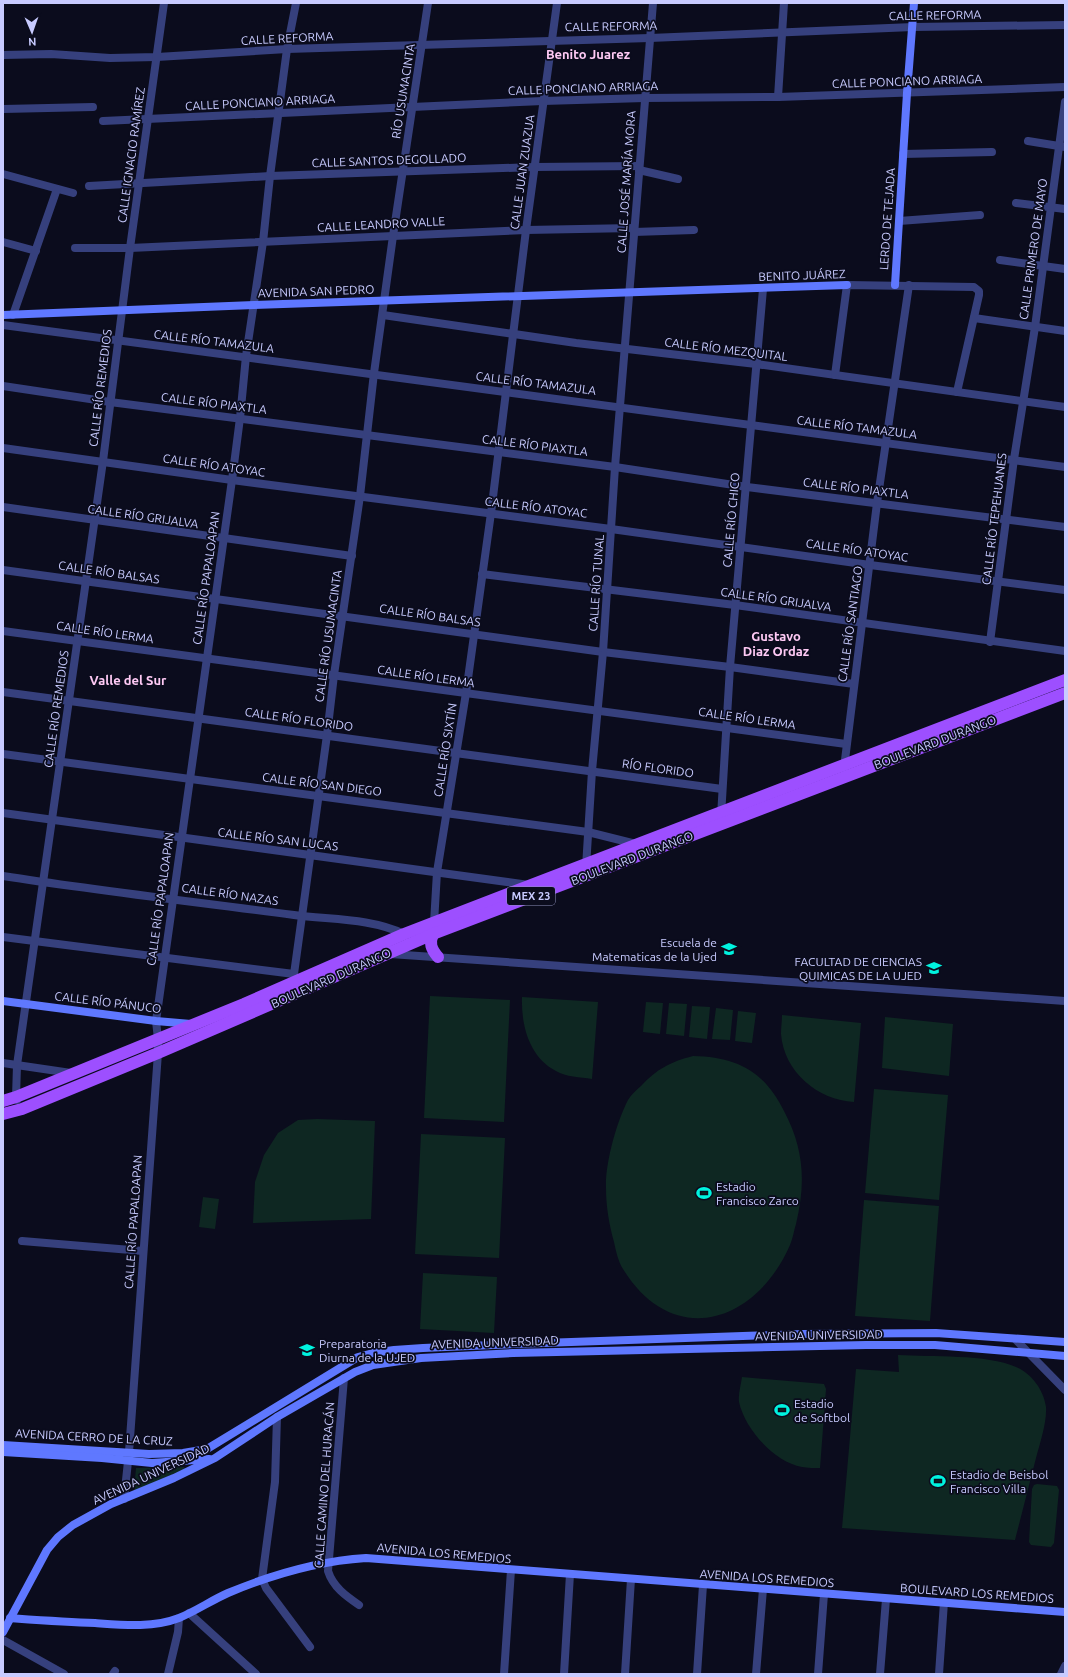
<svg xmlns="http://www.w3.org/2000/svg" width="1068" height="1677" font-family="Ubuntu,sans-serif">
<style>
.green{fill:#0e2722}
.lines{fill:none;stroke-linecap:round;stroke-linejoin:round}
.street{stroke:#36407d;stroke-width:8}
.secondary{stroke:#5f78ff;stroke-width:8}
.primary{stroke:#9d4fff;stroke-width:12}
.labels{text-anchor:middle;dominant-baseline:central;stroke-width:3.5;stroke-linejoin:round;paint-order:stroke}
.shield{fill:#0b0c1d;stroke:#8f92bb;stroke-width:1}
.shield-label{font-size:11px;font-weight:bold;fill:#c8cbff}
.street-label{font-size:12px;fill:#c8cbff;stroke:#0b0c1d}
.poi-label{font-size:12px;fill:#c8cbff;stroke:#0b0c1d;text-anchor:start}
.neighbourhood-label{font-size:13px;font-weight:bold;fill:#ffcaf5;stroke:#0b0c1d}
</style>
<rect width="100%" height="100%" fill="#0b0c1d"/>
<!-- green -->
<g class="green">
<path d="M 430,996 L 510,1000 L 504,1122 L 424,1118 Z"/>
<path d="M 522,997 L 598,1002 L 592,1079 C 580,1077 566,1077 556,1071 C 529,1057 521,1025 522,997 Z"/>
<path d="M 646,1002 L 663,1003 L 660,1034 L 643,1032 Z"/>
<path d="M 669,1003 L 687,1004 L 684,1036 L 666,1034 Z"/>
<path d="M 692,1006 L 710,1007 L 707,1039 L 689,1037 Z"/>
<path d="M 716,1008 L 733,1010 L 730,1040 L 712,1039 Z"/>
<path d="M 738,1011 L 756,1013 L 752,1043 L 735,1041 Z"/>
<path d="M 782,1015 L 861,1023 L 854,1102 C 818,1100 784,1072 781,1034 C 781,1028 782,1021 782,1015 Z"/>
<path d="M 885,1017 L 953,1024 L 949,1076 L 882,1068 Z"/>
<path d="M 693,1056 C 737,1057 764,1071 784,1111 C 804,1149 806,1182 796,1224 C 794,1230 793,1238 790,1245 C 756,1323 673,1350 623,1269 C 618,1261 616,1251 614,1242 C 609,1224 606,1206 606,1188 C 605,1163 617,1121 628,1100 C 631,1095 636,1090 641,1086 C 657,1069 670,1062 693,1056 Z"/>
<path d="M 874,1089 L 948,1095 L 939,1200 L 865,1193 Z"/>
<path d="M 317,1119 L 375,1121 L 371,1219 L 253,1223 L 255,1182 L 264,1155 L 278,1133 L 298,1120 Z"/>
<path d="M 421,1134 L 505,1138 L 499,1258 L 415,1254 Z"/>
<path d="M 203,1197 L 219,1199 L 215,1229 L 199,1227 Z"/>
<path d="M 864,1200 L 939,1206 L 930,1321 L 855,1316 Z"/>
<path d="M 423,1273 L 497,1277 L 494,1333 L 420,1329 Z"/>
<path d="M 898,1355 C 931,1357 987,1354 1016,1367 C 1031,1373 1044,1390 1046,1407 C 1047,1422 1040,1443 1036,1458 C 1029,1485 1022,1513 1015,1540 L 842,1528 L 856,1369 L 899,1372 Z"/>
<path d="M 742,1377 L 824,1384 L 826,1389 L 820,1468 C 814,1468 808,1468 802,1467 C 774,1462 745,1429 739,1402 C 738,1394 741,1385 742,1377 Z"/>
<path d="M 184,1467 L 185,1469 L 134,1491 L 136,1468 Z"/>
<path d="M 1037,1484 L 1057,1486 L 1059,1490 L 1054,1543 L 1051,1547 L 1031,1545 L 1029,1542 L 1032,1489 L 1034,1485 Z"/>
</g>
<g class="lines">
<!-- street -->
<g class="street">
<path d="M 3,55 L 51,54 L 110,58 L 157,57 L 287,49 L 650,38 L 913,27 L 1065,25"/>
<path d="M 778,97 L 784,3"/>
<path d="M 3,109 L 93,107"/>
<path d="M 103,121 L 543,101 L 645,98 L 778,97 L 1065,87"/>
<path d="M 1028,141 L 1065,147"/>
<path d="M 903,154 L 992,152"/>
<path d="M 639,170 L 678,179"/>
<path d="M 3,174 L 73,193"/>
<path d="M 89,186 L 270,176 L 535,167 L 639,166"/>
<path d="M 1016,203 L 1065,209"/>
<path d="M 899,221 L 980,215"/>
<path d="M 634,232 L 694,230"/>
<path d="M 3,242 L 36,251"/>
<path d="M 75,248 L 130,248 L 526,230 L 634,228"/>
<path d="M 1000,260 L 1065,269"/>
<path d="M 13,315 L 57,189"/>
<path d="M 383,315 L 576,343 L 756,364 L 1065,407"/>
<path d="M 974,318 L 1065,331"/>
<path d="M 3,325 L 1065,467"/>
<path d="M 835,375 L 847,285 L 974,287 L 979,291 L 979,295 L 957,392"/>
<path d="M 3,386 L 110,402 L 615,467 L 747,487 L 1065,527"/>
<path d="M 3,448 L 232,480 L 611,529 L 870,565 L 1065,590"/>
<path d="M 3,507 L 352,556"/>
<path d="M 3,570 L 603,652 L 730,667 L 854,684"/>
<path d="M 482,574 L 735,605 L 1065,651"/>
<path d="M 3,631 L 846,744"/>
<path d="M 990,642 L 1014,459 L 1035,327 L 1065,102"/>
<path d="M 3,692 L 722,789"/>
<path d="M 3,754 L 588,832 L 636,844"/>
<path d="M 844,768 L 877,503 L 909,285"/>
<path d="M 3,813 L 529,885"/>
<path d="M 721,816 L 730,667 L 763,289"/>
<path d="M 586,867 L 592,771 L 603,652 L 615,467 L 653,3"/>
<path d="M 3,876 C 100,891 197,902 294,915 C 331,920 370,918 404,934"/>
<path d="M 434,923 L 437,872 L 466,693 L 491,513 L 526,230 L 557,3"/>
<path d="M 3,937 L 294,974 L 295,978"/>
<path d="M 390,954 L 1065,1001"/>
<path d="M 294,974 L 327,735 L 334,675 L 360,496 L 374,373 L 393,236 L 428,3"/>
<path d="M 3,1063 L 71,1073"/>
<path d="M 17,1100 L 16,1097 L 17,1065 L 103,461 L 130,248 L 164,3"/>
<path d="M 22,1241 L 143,1251"/>
<path d="M 1016,1340 L 1065,1390"/>
<path d="M 344,1378 L 328,1571 C 333,1587 346,1596 359,1605"/>
<path d="M 277,1417 L 275,1482 L 262,1579 L 266,1588 L 310,1647"/>
<path d="M 124,1499 L 129,1452 L 158,1053 L 158,1039 L 156,1021 L 232,480 L 240,418 L 246,356 L 263,242 L 270,176 L 287,49 L 296,3"/>
<path d="M 189,1613 L 256,1674"/>
<path d="M 3,1640 L 64,1674"/>
<path d="M 113,1674 L 115,1671"/>
<path d="M 168,1674 L 178,1632 L 179,1618"/>
<path d="M 504,1674 L 511,1570"/>
<path d="M 564,1674 L 570,1574"/>
<path d="M 625,1674 L 631,1579"/>
<path d="M 697,1674 L 703,1585"/>
<path d="M 756,1674 L 763,1589"/>
<path d="M 818,1674 L 824,1594"/>
<path d="M 880,1674 L 886,1599"/>
<path d="M 939,1674 L 944,1602"/>
<path d="M 1061,1674 L 1065,1666"/>
</g>
<!-- secondary -->
<g class="secondary">
<path d="M 895,285 L 907,93 L 914,3"/>
<path d="M 3,315 L 254,305 L 847,285"/>
<path d="M 3,1001 L 156,1021 L 191,1024"/>
<path d="M 3,1445 L 149,1454 L 183,1453 L 207,1449 L 358,1357 L 373,1353 L 394,1350 L 423,1348 L 514,1344 L 803,1334 L 936,1333 L 1065,1342"/>
<path d="M 3,1452 L 102,1458 L 152,1463 L 209,1459"/>
<path d="M 10,1618 C 39,1620 67,1622 95,1623 C 123,1625 153,1628 179,1618 C 196,1611 212,1600 228,1593 C 271,1575 319,1561 366,1558 L 1065,1612"/>
<path d="M 3,1632 L 47,1550 L 58,1537 L 73,1525 L 111,1504 L 174,1478 L 215,1458 L 277,1417 L 355,1372 L 373,1365 L 421,1358 L 513,1353 L 866,1345 L 935,1345 L 1065,1356"/>
</g>
<!-- primary -->
<g class="primary">
<path d="M 433,934 C 429,943 431,949 438,957"/>
<path d="M 3,1101 L 16,1097 L 244,1004 L 404,934 L 1065,680"/>
<path d="M 3,1114 L 22,1109 L 158,1053 L 433,934 L 1065,693"/>
</g>
</g>
<!-- icons -->
<defs>
<g id="school-bare" transform="scale(1.2)"><path d="M0-5L7-2L0 1L-7-2ZM-4 1L0 2.5L4 1V4Q0 6-4 4Z" fill="#00f3df" stroke="#0b0c1d" stroke-width="2.5" paint-order="stroke"/></g>
<g id="stadium-bare" transform="scale(1.2)"><path d="M0-5a6.5 5 0 1 0 0 10a6.5 5 0 1 0 0-10ZM-3.5-1.8h7v3.6h-7Z" fill="#00f3df" stroke="#0b0c1d" stroke-width="2.5" paint-order="stroke"/></g>
</defs>
<g fill-rule="evenodd">
<use href="#school-bare" x="729" y="949"/>
<use href="#school-bare" x="934" y="968"/>
<use href="#stadium-bare" x="704" y="1193"/>
<use href="#school-bare" x="307" y="1350"/>
<use href="#stadium-bare" x="782" y="1410"/>
<use href="#stadium-bare" x="938" y="1481"/>
</g>
<g class="labels">
<!-- shield labels -->
<rect class="shield" x="507" y="887" width="48" height="18" rx="3"/>
<g class="shield-label">
<text x="531" y="896">MEX 23</text>
</g>
<!-- street labels -->
<g class="street-label">
<text transform="translate(935 15) rotate(-1)">CALLE REFORMA</text>
<text transform="translate(611 26) rotate(-1)">CALLE REFORMA</text>
<text transform="translate(287 38) rotate(-3)">CALLE REFORMA</text>
<text transform="translate(907 81) rotate(-2)">CALLE PONCIANO ARRIAGA</text>
<text transform="translate(583 88) rotate(-2)">CALLE PONCIANO ARRIAGA</text>
<text transform="translate(403 91) rotate(-81)">RÍO USUMACINTA</text>
<text transform="translate(260 102) rotate(-3)">CALLE PONCIANO ARRIAGA</text>
<text transform="translate(131 155) rotate(-82)">CALLE IGNACIO RAMÍREZ</text>
<text transform="translate(389 160) rotate(-2)">CALLE SANTOS DEGOLLADO</text>
<text transform="translate(522 172) rotate(-82)">CALLE JUAN ZUAZUA</text>
<text transform="translate(626 182) rotate(-86)">CALLE JOSÉ MARÍA MORA</text>
<text transform="translate(887 219) rotate(-86)">LERDO DE TEJADA</text>
<text transform="translate(381 224) rotate(-3)">CALLE LEANDRO VALLE</text>
<text transform="translate(1033 249) rotate(-82)">CALLE PRIMERO DE MAYO</text>
<text transform="translate(802 275) rotate(-2)">BENITO JUÁREZ</text>
<text transform="translate(316 291) rotate(-2)">AVENIDA SAN PEDRO</text>
<text transform="translate(214 341) rotate(7)">CALLE RÍO TAMAZULA</text>
<text transform="translate(726 349) rotate(7)">CALLE RÍO MEZQUITAL</text>
<text transform="translate(536 383) rotate(7)">CALLE RÍO TAMAZULA</text>
<text transform="translate(100 388) rotate(-83)">CALLE RÍO REMEDIOS</text>
<text transform="translate(214 403) rotate(7)">CALLE RÍO PIAXTLA</text>
<text transform="translate(857 427) rotate(7)">CALLE RÍO TAMAZULA</text>
<text transform="translate(535 445) rotate(7)">CALLE RÍO PIAXTLA</text>
<text transform="translate(214 465) rotate(8)">CALLE RÍO ATOYAC</text>
<text transform="translate(856 488) rotate(7)">CALLE RÍO PIAXTLA</text>
<text transform="translate(536 507) rotate(7)">CALLE RÍO ATOYAC</text>
<text transform="translate(143 516) rotate(8)">CALLE RÍO GRIJALVA</text>
<text transform="translate(994 519) rotate(-83)">CALLE RÍO TEPEHUANES</text>
<text transform="translate(731 520) rotate(-85)">CALLE RÍO CHICO</text>
<text transform="translate(857 550) rotate(8)">CALLE RÍO ATOYAC</text>
<text transform="translate(109 572) rotate(8)">CALLE RÍO BALSAS</text>
<text transform="translate(206 578) rotate(-82)">CALLE RÍO PAPALOAPAN</text>
<text transform="translate(596 583) rotate(-86)">CALLE RÍO TUNAL</text>
<text transform="translate(776 599) rotate(8)">CALLE RÍO GRIJALVA</text>
<text transform="translate(430 615) rotate(8)">CALLE RÍO BALSAS</text>
<text transform="translate(850 624) rotate(-82)">CALLE RÍO SANTIAGO</text>
<text transform="translate(105 632) rotate(8)">CALLE RÍO LERMA</text>
<text transform="translate(328 636) rotate(-82)">CALLE RÍO USUMACINTA</text>
<text transform="translate(426 676) rotate(8)">CALLE RÍO LERMA</text>
<text transform="translate(56 709) rotate(-82)">CALLE RÍO REMEDIOS</text>
<text transform="translate(747 718) rotate(8)">CALLE RÍO LERMA</text>
<text transform="translate(299 719) rotate(8)">CALLE RÍO FLORIDO</text>
<text transform="translate(935 742) rotate(-21)">BOULEVARD DURANGO</text>
<text transform="translate(445 750) rotate(-81)">CALLE RÍO SIXTÍN</text>
<text transform="translate(658 768) rotate(8)">RÍO FLORIDO</text>
<text transform="translate(322 784) rotate(7)">CALLE RÍO SAN DIEGO</text>
<text transform="translate(278 839) rotate(7)">CALLE RÍO SAN LUCAS</text>
<text transform="translate(632 858) rotate(-21)">BOULEVARD DURANGO</text>
<text transform="translate(230 894) rotate(8)">CALLE RÍO NAZAS</text>
<text transform="translate(160 899) rotate(-82)">CALLE RÍO PAPALOAPAN</text>
<text transform="translate(331 978) rotate(-24)">BOULEVARD DURANGO</text>
<text transform="translate(108 1002) rotate(7)">CALLE RÍO PÁNUCO</text>
<text transform="translate(133 1222) rotate(-86)">CALLE RÍO PAPALOAPAN</text>
<text transform="translate(819 1335) rotate(-1)">AVENIDA UNIVERSIDAD</text>
<text transform="translate(495 1342) rotate(-2)">AVENIDA UNIVERSIDAD</text>
<text transform="translate(94 1437) rotate(3)">AVENIDA CERRO DE LA CRUZ</text>
<text transform="translate(151 1474) rotate(-25)">AVENIDA UNIVERSIDAD</text>
<text transform="translate(324 1485) rotate(-86)">CALLE CAMINO DEL HURACÁN</text>
<text transform="translate(444 1553) rotate(5)">AVENIDA LOS REMEDIOS</text>
<text transform="translate(767 1578) rotate(4)">AVENIDA LOS REMEDIOS</text>
<text transform="translate(977 1593) rotate(4)">BOULEVARD LOS REMEDIOS</text>
</g>
<!-- poi labels -->
<g class="poi-label">
<text x="717" y="942" text-anchor="end">Escuela de<tspan x="717" dy="14">Matematicas de la Ujed</tspan></text>
<text x="922" y="961" text-anchor="end">FACULTAD DE CIENCIAS<tspan x="922" dy="14">QUIMICAS DE LA UJED</tspan></text>
<text x="716" y="1186">Estadio<tspan x="716" dy="14">Francisco Zarco</tspan></text>
<text x="319" y="1343">Preparatoria<tspan x="319" dy="14">Diurna de la UJED</tspan></text>
<text x="794" y="1403">Estadio<tspan x="794" dy="14">de Softbol</tspan></text>
<text x="950" y="1474">Estadio de Beisbol<tspan x="950" dy="14">Francisco Villa</tspan></text>
</g>
<!-- neighbourhood labels -->
<g class="neighbourhood-label">
<text x="588" y="54">Benito Juarez</text>
<text x="776" y="636">Gustavo<tspan x="776" dy="15">Diaz Ordaz</tspan></text>
<text x="128" y="680">Valle del Sur</text>
</g>
</g>
<!-- border -->
<rect width="1068" height="1677" fill="none" stroke="#c8cbff" stroke-width="8"/>
<!-- north arrow -->
<g transform="translate(32 32) rotate(178)" stroke="#0b0c1d" stroke-width="3" paint-order="stroke">
<path d="M0-3L7 15L0 10L-7 15Z" fill="#c8cbff"/>
<text y="-6" font-size="11" font-weight="bold" text-anchor="middle" fill="#c8cbff">N</text>
</g>
</svg>
